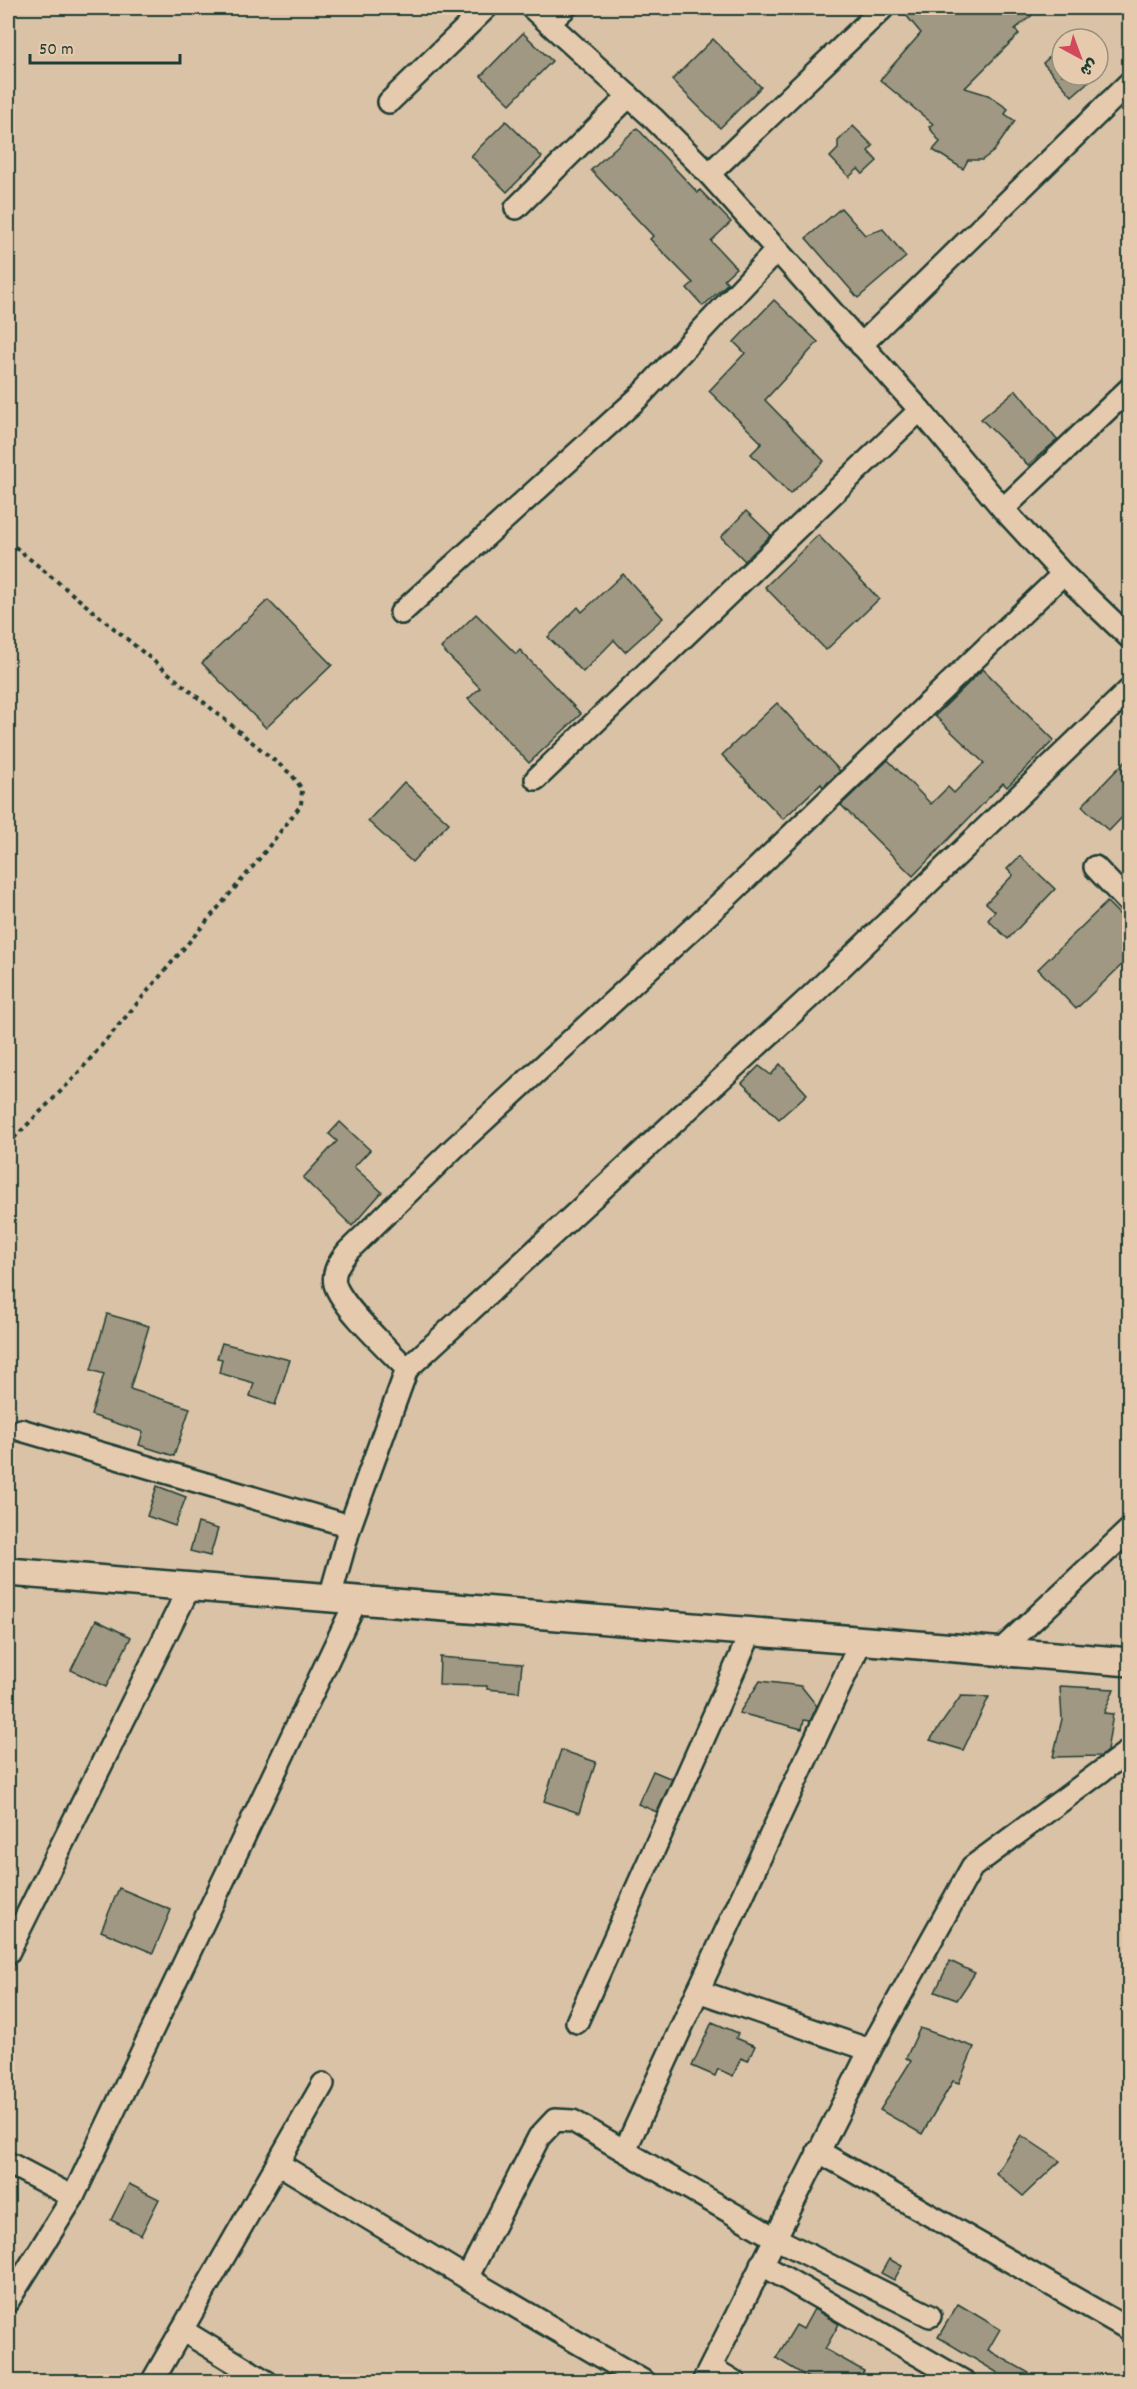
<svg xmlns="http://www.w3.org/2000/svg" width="1137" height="2389" font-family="Dekko,'Playpen Sans Arabic',sans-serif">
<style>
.building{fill:#a09882;stroke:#1f3d34;stroke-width:1.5}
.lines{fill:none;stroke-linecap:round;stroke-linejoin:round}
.minor-casing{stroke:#1f3d34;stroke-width:26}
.major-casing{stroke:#1f3d34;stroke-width:32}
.path{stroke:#1f3d34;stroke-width:4;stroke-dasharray:4.5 4.5;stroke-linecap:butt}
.minor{stroke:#e6caad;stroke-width:21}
.major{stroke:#e6caad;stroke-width:27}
</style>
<rect width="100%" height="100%" fill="#dac2a6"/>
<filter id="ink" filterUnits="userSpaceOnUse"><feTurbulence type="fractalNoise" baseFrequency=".0167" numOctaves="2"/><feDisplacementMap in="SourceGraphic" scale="12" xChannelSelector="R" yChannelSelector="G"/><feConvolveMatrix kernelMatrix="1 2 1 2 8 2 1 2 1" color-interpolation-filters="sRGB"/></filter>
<g filter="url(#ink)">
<!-- building -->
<g class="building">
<path d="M 913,8 L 1041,8 L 1015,29 L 1019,34 L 965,88 L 988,95 L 1008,109 L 1005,114 L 1015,121 L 994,151 L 982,160 L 968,160 L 963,169 L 933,150 L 940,142 L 929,127 L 933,124 L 880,80 L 921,33 L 905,14 Z"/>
<path d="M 523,33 L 552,61 L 510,104 L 481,76 Z"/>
<path d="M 713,39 L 761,87 L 720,128 L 672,80 Z"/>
<path d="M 1062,46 L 1062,75 L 1096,75 L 1072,96 L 1043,63 Z"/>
<path d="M 506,121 L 542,157 L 507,192 L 471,156 Z"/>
<path d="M 853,126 L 873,146 L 868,151 L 877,161 L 863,174 L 858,169 L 849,177 L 830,157 L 838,149 L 838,141 Z"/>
<path d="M 637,128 L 698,193 L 700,190 L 731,222 L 711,241 L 736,268 L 724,279 L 728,283 L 703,306 L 687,288 L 693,283 L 650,239 L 653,236 L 591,170 Z"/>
<path d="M 841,208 L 865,235 L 883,229 L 906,257 L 858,298 L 806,238 Z"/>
<path d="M 774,300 L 818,342 L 765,400 L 824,461 L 790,494 L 751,454 L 762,443 L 709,391 L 745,353 L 734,342 Z"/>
<path d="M 1016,390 L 1057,440 L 1028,465 L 981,419 Z"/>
<path d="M 746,511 L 771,535 L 745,561 L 721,537 Z"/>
<path d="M 818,535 L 879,599 L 826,650 L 765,587 Z"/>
<path d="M 623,574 L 663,618 L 625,652 L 614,640 L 583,672 L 548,637 L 578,607 L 582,612 Z"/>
<path d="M 268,600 L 332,665 L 266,728 L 202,663 Z"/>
<path d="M 476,614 L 516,654 L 520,650 L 581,714 L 529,763 L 468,699 L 480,688 L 441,648 Z"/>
<path d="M 983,669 L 1054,740 L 1007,787 L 1003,783 L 913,876 L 841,805 L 888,760 L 931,804 L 948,787 L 954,793 L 984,763 L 935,716 Z"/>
<path d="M 777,703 L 840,771 L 823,787 L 821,784 L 783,819 L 722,755 Z"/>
<path d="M 1130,756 L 1130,809 L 1109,831 L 1082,806 Z"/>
<path d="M 404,782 L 449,823 L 412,862 L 368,821 Z"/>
<path d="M 1020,856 L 1055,889 L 1008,939 L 988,920 L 995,911 L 986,903 L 1013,875 L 1007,869 Z"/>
<path d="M 1107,902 L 1130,925 L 1130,957 L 1076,1009 L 1038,969 Z"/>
<path d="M 780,1064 L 807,1094 L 779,1119 L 742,1083 L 759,1066 L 771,1075 Z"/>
<path d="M 340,1122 L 370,1150 L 354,1167 L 382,1192 L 352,1226 L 303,1178 L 337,1141 L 329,1134 Z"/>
<path d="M 107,1314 L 149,1326 L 130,1389 L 190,1408 L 174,1456 L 139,1445 L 143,1432 L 91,1415 L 104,1374 L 91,1370 Z"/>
<path d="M 222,1343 L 290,1360 L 275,1405 L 250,1396 L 254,1383 L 219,1373 L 222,1359 L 217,1358 Z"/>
<path d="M 157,1486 L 186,1497 L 175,1526 L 147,1516 Z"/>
<path d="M 198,1523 L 218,1529 L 210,1556 L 190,1551 Z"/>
<path d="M 96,1620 L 131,1637 L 106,1687 L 71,1670 Z"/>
<path d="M 440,1657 L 522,1664 L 519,1692 L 487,1689 L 487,1686 L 439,1685 Z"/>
<path d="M 760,1681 L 801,1686 L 817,1706 L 810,1721 L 804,1720 L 802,1729 L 739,1713 Z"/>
<path d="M 1060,1686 L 1114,1689 L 1104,1713 L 1113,1714 L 1107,1751 L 1101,1756 L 1053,1757 L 1062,1719 Z"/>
<path d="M 961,1696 L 989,1697 L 963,1750 L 930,1740 Z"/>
<path d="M 561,1750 L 596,1762 L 579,1813 L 544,1801 Z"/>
<path d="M 653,1771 L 672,1779 L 657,1812 L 638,1804 Z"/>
<path d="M 119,1888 L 171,1910 L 153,1953 L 101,1931 Z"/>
<path d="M 950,1961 L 975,1973 L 957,2000 L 935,1992 Z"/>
<path d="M 712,2022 L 738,2033 L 736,2038 L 755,2046 L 748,2061 L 741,2058 L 733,2076 L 718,2069 L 715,2076 L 692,2066 Z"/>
<path d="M 920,2028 L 974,2047 L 959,2083 L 953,2081 L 922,2134 L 880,2110 L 911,2061 L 906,2058 Z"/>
<path d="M 1021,2135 L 1060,2161 L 1023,2196 L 996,2173 Z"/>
<path d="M 129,2184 L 159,2199 L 141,2235 L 111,2220 Z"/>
<path d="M 889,2259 L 902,2266 L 894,2280 L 881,2273 Z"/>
<path d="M 958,2304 L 1000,2329 L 988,2350 L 1045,2382 L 993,2382 L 998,2373 L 938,2337 Z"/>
<path d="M 814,2309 L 839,2324 L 825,2349 L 864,2371 L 857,2382 L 815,2382 L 776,2358 L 796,2325 L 803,2329 Z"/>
</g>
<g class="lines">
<!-- minor casing -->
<g class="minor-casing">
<g id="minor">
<path d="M 532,8 L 653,118 L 709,174 L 920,410 L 1003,509 L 1063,574 L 1130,638"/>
<path d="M 549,23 L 565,8"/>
<path d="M 389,102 L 486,8"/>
<path d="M 709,174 L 883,8"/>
<path d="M 516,208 L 629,96"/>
<path d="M 861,345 L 1130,82"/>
<path d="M 1003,509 L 1130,388"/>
<path d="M 401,613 L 638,398 L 776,251"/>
<path d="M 536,779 L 920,410"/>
<path d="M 1095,867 L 1130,904"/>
<path d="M 407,1369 L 811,996 L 1130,689"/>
<path d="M 21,1430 L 350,1526"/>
<path d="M 330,1597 L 350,1526 L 407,1369 C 390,1351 341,1306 335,1284 C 332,1271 341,1260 348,1251 L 454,1148 L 729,895 L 1063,574"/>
<path d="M 1000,1651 L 1130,1529"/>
<path d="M 8,1953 L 190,1586"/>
<path d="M 698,1991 L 861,1641"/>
<path d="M 577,2022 L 751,1632"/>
<path d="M 625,2150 L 698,1991 L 870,2050"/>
<path d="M 818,2151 L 1130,2330"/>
<path d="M 8,2163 L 73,2197"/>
<path d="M 279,2164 L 467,2278 L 645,2382"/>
<path d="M 761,2264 L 965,2382"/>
<path d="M 467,2278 L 539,2137 L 555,2120 L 573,2121 L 775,2238 L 930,2316"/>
<path d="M 8,2301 L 73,2197 L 357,1599"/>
<path d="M 182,2330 L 267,2382"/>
<path d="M 712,2368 L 735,2382"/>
<path d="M 152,2382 L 323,2084"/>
<path d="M 703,2382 L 870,2050 L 972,1867 L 1130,1750"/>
</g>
</g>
<!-- major casing -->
<g class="major-casing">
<path id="major" d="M 8,1572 L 1130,1662"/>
</g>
<!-- path -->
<path class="path" d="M 8,541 L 292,775 L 302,789 L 301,805 L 256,863 L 74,1078 L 8,1144"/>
<!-- minor -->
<use href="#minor" class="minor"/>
<!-- major -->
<use href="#major" class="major"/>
</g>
</g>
<!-- margin -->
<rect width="1137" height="2389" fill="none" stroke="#e6caad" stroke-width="30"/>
<rect x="15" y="15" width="1107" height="2359" fill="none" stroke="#1f3d34" stroke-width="2" filter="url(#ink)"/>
<!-- north arrow -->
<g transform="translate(1080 57) rotate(139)"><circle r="28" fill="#e6caad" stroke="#96927d" stroke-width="1.5"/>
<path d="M0-4.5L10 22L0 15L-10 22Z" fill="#d1495b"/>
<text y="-9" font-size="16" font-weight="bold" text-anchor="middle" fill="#1f3d34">ش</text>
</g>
<!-- scale -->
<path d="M30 54v9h150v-9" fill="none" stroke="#1f3d34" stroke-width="3"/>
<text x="39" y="54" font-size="18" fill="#1f3d34" stroke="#e6caad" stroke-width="4.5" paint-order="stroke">50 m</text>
</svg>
